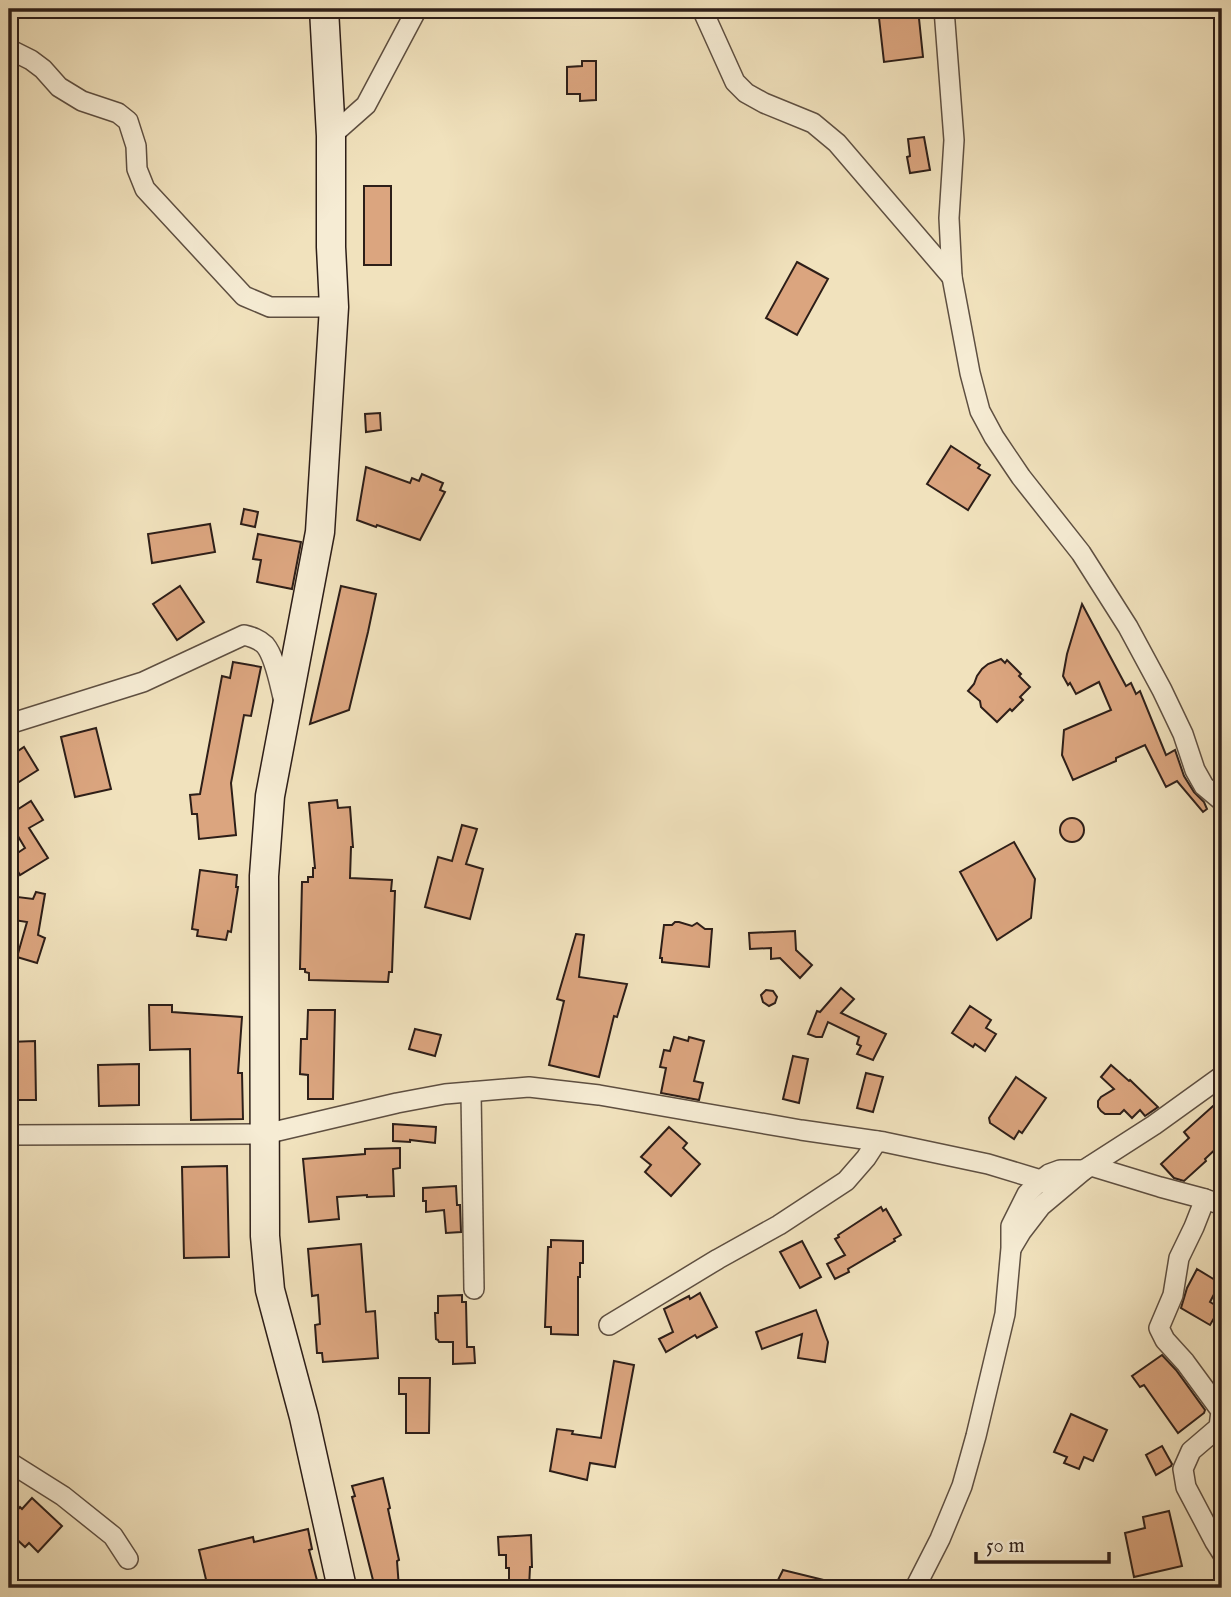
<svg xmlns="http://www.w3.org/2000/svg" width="1231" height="1597" font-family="'IM FELL English',serif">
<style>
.building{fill:#dba57f;stroke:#2d1e18;stroke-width:2}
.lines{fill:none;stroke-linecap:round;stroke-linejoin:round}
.minor-casing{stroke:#5e4f41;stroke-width:22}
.secondary-casing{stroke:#2d1e18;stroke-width:31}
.minor{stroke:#f6ecd4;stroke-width:19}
.secondary{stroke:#f6ecd4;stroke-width:28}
</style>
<rect width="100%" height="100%" fill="#f1e2bd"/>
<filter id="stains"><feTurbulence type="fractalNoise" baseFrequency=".00286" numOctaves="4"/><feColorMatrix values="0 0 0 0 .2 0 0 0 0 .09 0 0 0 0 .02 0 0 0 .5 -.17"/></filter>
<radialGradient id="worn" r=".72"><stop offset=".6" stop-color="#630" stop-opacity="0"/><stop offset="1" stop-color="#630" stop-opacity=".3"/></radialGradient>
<!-- building -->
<g class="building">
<path d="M 878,9 L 918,9 L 923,57 L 884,62 Z"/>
<path d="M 582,61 L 596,61 L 596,100 L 580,101 L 580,94 L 567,94 L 567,67 L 582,66 Z"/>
<path d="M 924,137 L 930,170 L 910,173 L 907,157 L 910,156 L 908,139 Z"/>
<rect x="364" y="186" width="27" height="79"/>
<path d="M 797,262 L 828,279 L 797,335 L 766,318 Z"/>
<path d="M 380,413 L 381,430 L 366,432 L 365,414 Z"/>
<path d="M 951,446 L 980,465 L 978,468 L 990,475 L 968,510 L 927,484 Z"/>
<path d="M 366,467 L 410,483 L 412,478 L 419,481 L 422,474 L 443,483 L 440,490 L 445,492 L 420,540 L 377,525 L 376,527 L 357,520 Z"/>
<path d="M 244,509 L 258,512 L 255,527 L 241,524 Z"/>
<path d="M 210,524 L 215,552 L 152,563 L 148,534 Z"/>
<path d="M 258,534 L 301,542 L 292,589 L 257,582 L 261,560 L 253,559 Z"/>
<path d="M 180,586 L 204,622 L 177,640 L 153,604 Z"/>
<path d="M 341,586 L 376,594 L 368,632 L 349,710 L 310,724 Z"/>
<path d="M 1082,604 L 1126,686 L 1131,683 L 1136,694 L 1140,691 L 1166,755 L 1175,750 L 1184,776 L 1194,792 L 1204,802 L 1207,809 L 1203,812 L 1177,781 L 1166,787 L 1145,745 L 1116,758 L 1116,761 L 1073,780 L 1062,755 L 1064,730 L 1111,710 L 1099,682 L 1076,694 L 1070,683 L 1068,685 L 1063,676 L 1067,654 Z"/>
<path d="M 1001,659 L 1005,663 L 1007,660 L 1021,674 L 1019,676 L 1030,687 L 1020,697 L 1023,700 L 1012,711 L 1010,709 L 997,722 L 981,707 L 980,701 L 968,691 L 974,684 L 977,676 L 982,669 L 988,664 Z"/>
<path d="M 233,662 L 261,667 L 251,716 L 244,715 L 231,783 L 236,835 L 199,839 L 197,814 L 192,814 L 190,795 L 200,794 L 222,676 L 230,678 Z"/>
<path d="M 96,728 L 111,789 L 75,797 L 61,737 Z"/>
<path d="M 24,747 L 38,770 L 14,785 L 9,776 L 9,757 Z"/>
<path d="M 337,800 L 338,808 L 350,807 L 353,847 L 351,847 L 350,878 L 392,880 L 391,891 L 395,891 L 392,972 L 389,972 L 388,982 L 309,980 L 309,973 L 305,972 L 305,969 L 300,969 L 302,882 L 308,882 L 308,877 L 313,877 L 313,868 L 315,868 L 309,803 Z"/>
<path d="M 31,801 L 43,820 L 29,828 L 48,858 L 20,875 L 10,858 L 25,848 L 9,821 L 9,815 Z"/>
<circle cx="1072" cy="830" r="12"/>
<path d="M 462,825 L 477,829 L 466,864 L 483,869 L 470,919 L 425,907 L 438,857 L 452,861 Z"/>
<path d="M 1014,842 L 1035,879 L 1031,918 L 997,940 L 960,872 Z"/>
<path d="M 200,870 L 237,875 L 236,887 L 238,887 L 231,932 L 228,931 L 226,940 L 197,936 L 198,930 L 192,929 Z"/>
<path d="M 36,892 L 45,894 L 38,935 L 45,938 L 37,963 L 17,957 L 27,922 L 14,920 L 18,897 L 33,899 Z"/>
<path d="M 675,922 L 679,922 L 692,926 L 697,923 L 705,929 L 712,929 L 709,967 L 662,962 L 662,958 L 660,958 L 664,925 L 672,925 Z"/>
<path d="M 795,931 L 796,950 L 812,965 L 800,978 L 780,958 L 771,959 L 771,948 L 750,949 L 749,933 Z"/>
<path d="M 576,934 L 584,935 L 579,977 L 627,984 L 617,1017 L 614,1016 L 599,1077 L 549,1065 L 564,1001 L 557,999 Z"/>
<path d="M 841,988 L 854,999 L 841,1013 L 886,1034 L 873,1060 L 857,1054 L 861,1046 L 857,1044 L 859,1037 L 828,1022 L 822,1037 L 816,1037 L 808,1034 L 817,1011 L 820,1012 Z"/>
<path d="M 766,990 L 773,991 L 777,997 L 775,1003 L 769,1006 L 763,1002 L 761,995 Z"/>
<path d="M 149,1005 L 172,1005 L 172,1012 L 242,1017 L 238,1073 L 242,1073 L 243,1119 L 191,1120 L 190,1049 L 150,1050 Z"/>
<path d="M 970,1006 L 991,1020 L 986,1028 L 996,1034 L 985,1051 L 975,1044 L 973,1047 L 952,1033 Z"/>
<path d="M 308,1010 L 335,1010 L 333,1099 L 308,1099 L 308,1075 L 300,1074 L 301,1039 L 307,1039 Z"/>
<path d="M 415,1029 L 441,1035 L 435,1056 L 409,1049 Z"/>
<path d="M 674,1037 L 688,1041 L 689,1037 L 704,1041 L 694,1081 L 703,1083 L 699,1100 L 661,1093 L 666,1068 L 660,1067 L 664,1050 L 670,1051 Z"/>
<path d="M 35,1041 L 36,1100 L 10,1100 L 9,1042 Z"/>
<path d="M 793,1056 L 808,1059 L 799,1103 L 783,1099 Z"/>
<path d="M 139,1064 L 139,1105 L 99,1106 L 98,1065 Z"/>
<path d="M 1111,1065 L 1129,1081 L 1130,1080 L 1158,1107 L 1145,1116 L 1140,1110 L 1132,1118 L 1124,1110 L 1120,1114 L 1105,1114 L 1101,1111 L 1098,1107 L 1098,1101 L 1101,1097 L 1114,1089 L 1101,1077 Z"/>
<path d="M 866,1073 L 883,1077 L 873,1112 L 857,1108 Z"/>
<path d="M 1016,1077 L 1046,1098 L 1022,1133 L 1019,1131 L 1014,1139 L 990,1123 L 989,1118 Z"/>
<path d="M 1222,1098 L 1222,1143 L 1205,1159 L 1206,1161 L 1184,1181 L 1174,1178 L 1161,1164 L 1189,1138 L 1184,1132 Z"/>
<path d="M 393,1124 L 436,1127 L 435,1143 L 410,1140 L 410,1142 L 393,1141 Z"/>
<path d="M 669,1127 L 687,1143 L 683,1148 L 700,1164 L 671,1196 L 645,1172 L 651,1165 L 641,1157 Z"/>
<path d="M 400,1148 L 400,1168 L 393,1169 L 394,1196 L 367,1197 L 367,1195 L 337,1197 L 339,1219 L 309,1222 L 303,1159 L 365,1154 L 365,1149 Z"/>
<path d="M 227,1166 L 229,1257 L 184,1258 L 182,1167 Z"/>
<path d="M 456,1186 L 457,1205 L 460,1205 L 461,1232 L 446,1233 L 444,1210 L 426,1212 L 426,1201 L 423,1201 L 423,1188 Z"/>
<path d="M 881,1207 L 883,1211 L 886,1209 L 901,1235 L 894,1239 L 895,1241 L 848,1269 L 849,1272 L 835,1279 L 827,1264 L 845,1255 L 835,1239 L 839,1237 L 838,1235 Z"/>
<path d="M 551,1240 L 583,1241 L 583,1263 L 580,1263 L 580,1277 L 578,1277 L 578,1335 L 551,1334 L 551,1327 L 545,1327 L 548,1247 L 551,1247 Z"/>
<path d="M 802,1241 L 821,1277 L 800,1288 L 780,1252 Z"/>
<path d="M 361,1244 L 366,1312 L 375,1311 L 378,1358 L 323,1362 L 322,1353 L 317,1353 L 315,1325 L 320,1324 L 318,1295 L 312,1296 L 308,1249 Z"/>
<path d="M 1197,1269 L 1220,1283 L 1210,1302 L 1220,1308 L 1210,1325 L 1181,1308 L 1187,1288 Z"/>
<path d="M 700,1293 L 717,1327 L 697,1338 L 695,1335 L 666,1352 L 659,1339 L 673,1332 L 664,1309 L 689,1296 L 690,1299 Z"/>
<path d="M 462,1295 L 462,1302 L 466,1302 L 467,1347 L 474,1347 L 475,1363 L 453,1364 L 453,1342 L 439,1342 L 438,1340 L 436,1339 L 435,1313 L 438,1313 L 438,1296 Z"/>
<path d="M 816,1310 L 828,1342 L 825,1362 L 798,1358 L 802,1334 L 762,1349 L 756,1332 Z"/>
<path d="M 1162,1355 L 1176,1370 L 1205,1410 L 1204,1413 L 1178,1433 L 1144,1385 L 1140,1387 L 1132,1376 Z"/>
<path d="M 614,1361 L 634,1365 L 615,1467 L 590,1463 L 587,1480 L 550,1471 L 557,1429 L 573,1431 L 572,1434 L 601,1438 Z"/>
<path d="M 399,1378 L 430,1378 L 429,1433 L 406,1433 L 406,1394 L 399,1394 Z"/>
<path d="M 1071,1414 L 1107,1430 L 1093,1461 L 1084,1457 L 1079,1469 L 1064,1463 L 1067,1457 L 1054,1452 Z"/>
<path d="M 1162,1446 L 1172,1464 L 1171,1466 L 1156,1475 L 1146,1455 Z"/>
<path d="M 383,1478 L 390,1508 L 388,1509 L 399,1560 L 397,1561 L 399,1588 L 375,1588 L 352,1497 L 355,1496 L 352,1486 Z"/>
<path d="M 32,1498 L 62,1526 L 38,1552 L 29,1543 L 25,1547 L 9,1532 L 9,1519 L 20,1507 L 22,1509 Z"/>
<path d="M 1169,1511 L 1182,1566 L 1134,1577 L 1125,1533 L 1145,1528 L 1143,1517 Z"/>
<path d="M 308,1529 L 312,1549 L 309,1550 L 319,1588 L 208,1588 L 199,1550 L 253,1537 L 254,1542 Z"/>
<path d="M 531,1535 L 532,1567 L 530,1567 L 529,1588 L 509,1588 L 509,1568 L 506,1568 L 506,1555 L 499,1555 L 498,1537 Z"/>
<path d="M 783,1570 L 836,1583 L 835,1588 L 774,1588 Z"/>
</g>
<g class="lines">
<!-- minor casing -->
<g class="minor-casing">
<g id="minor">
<path d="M 702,9 L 735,82 L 746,93 L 764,103 L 813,123 L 837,143 L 952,277"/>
<path d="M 944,9 L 954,140 L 949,218 L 952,277 L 970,373 L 980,411 L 994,437 L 1021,477 L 1081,553 L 1128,627 L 1162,690 L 1183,734 L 1195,770 L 1204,786 L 1222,801"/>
<path d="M 9,49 L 31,60 L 43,69 L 59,87 L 82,101 L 118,113 L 128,121 L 136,146 L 137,169 L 145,189 L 244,296 L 270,307 L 334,307"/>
<path d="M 331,136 L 366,105 L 417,9"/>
<path d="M 9,724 L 143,682 L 244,635 C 252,637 259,639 265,645 C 276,658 280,688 285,705"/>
<path d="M 471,1092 L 474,1289"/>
<path d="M 9,1135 L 265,1134 L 397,1103 L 445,1094 L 529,1087 L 599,1095 L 801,1130 L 884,1142 L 988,1164 L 1041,1180 L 1058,1191"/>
<path d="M 1091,1166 L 1160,1187 L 1205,1199 L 1222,1205"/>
<path d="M 1205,1199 L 1194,1227 L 1179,1258 L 1173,1295 L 1159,1328 L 1165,1340 L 1185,1362 L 1221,1411 L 1219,1427 L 1191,1451 L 1183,1469 L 1186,1487 L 1215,1542 L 1222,1553"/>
<path d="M 1012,1247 L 1021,1232 L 1041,1206 L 1084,1170 L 1154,1125 L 1222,1076"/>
<path d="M 609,1325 L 718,1259 L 779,1225 L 846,1181 L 866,1158 L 877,1141"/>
<path d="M 9,1462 L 63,1496 L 113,1536 L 128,1559"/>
<path d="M 915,1588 L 940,1539 L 962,1486 L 976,1436 L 1005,1314 L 1011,1248 L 1011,1226 L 1027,1194 L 1041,1180 L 1049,1174 L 1060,1170 L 1084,1170"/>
</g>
</g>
<!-- secondary casing -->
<g class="secondary-casing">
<path id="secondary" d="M 324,9 L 331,136 L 331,247 L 334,307 L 320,532 L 270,796 L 264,876 L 265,1236 L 270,1290 L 304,1417 L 342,1588"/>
</g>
<!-- minor -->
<use href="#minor" class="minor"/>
<!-- secondary -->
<use href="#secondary" class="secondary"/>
</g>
<!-- margin -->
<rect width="1231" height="1597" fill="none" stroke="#f1e2bd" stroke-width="35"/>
<rect x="10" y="10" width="1210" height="1576" fill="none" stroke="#2d1e18" stroke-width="3.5"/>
<rect x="18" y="18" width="1196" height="1562" fill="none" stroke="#2d1e18" stroke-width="2"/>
<!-- scale -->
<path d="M976 1552v10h133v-10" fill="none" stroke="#2d1e18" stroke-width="3.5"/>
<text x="986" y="1552" font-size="21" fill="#2d1e18" stroke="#f6ecd4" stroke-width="5" paint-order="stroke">50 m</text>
<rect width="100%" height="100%" filter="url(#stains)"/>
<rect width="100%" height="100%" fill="url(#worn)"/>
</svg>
